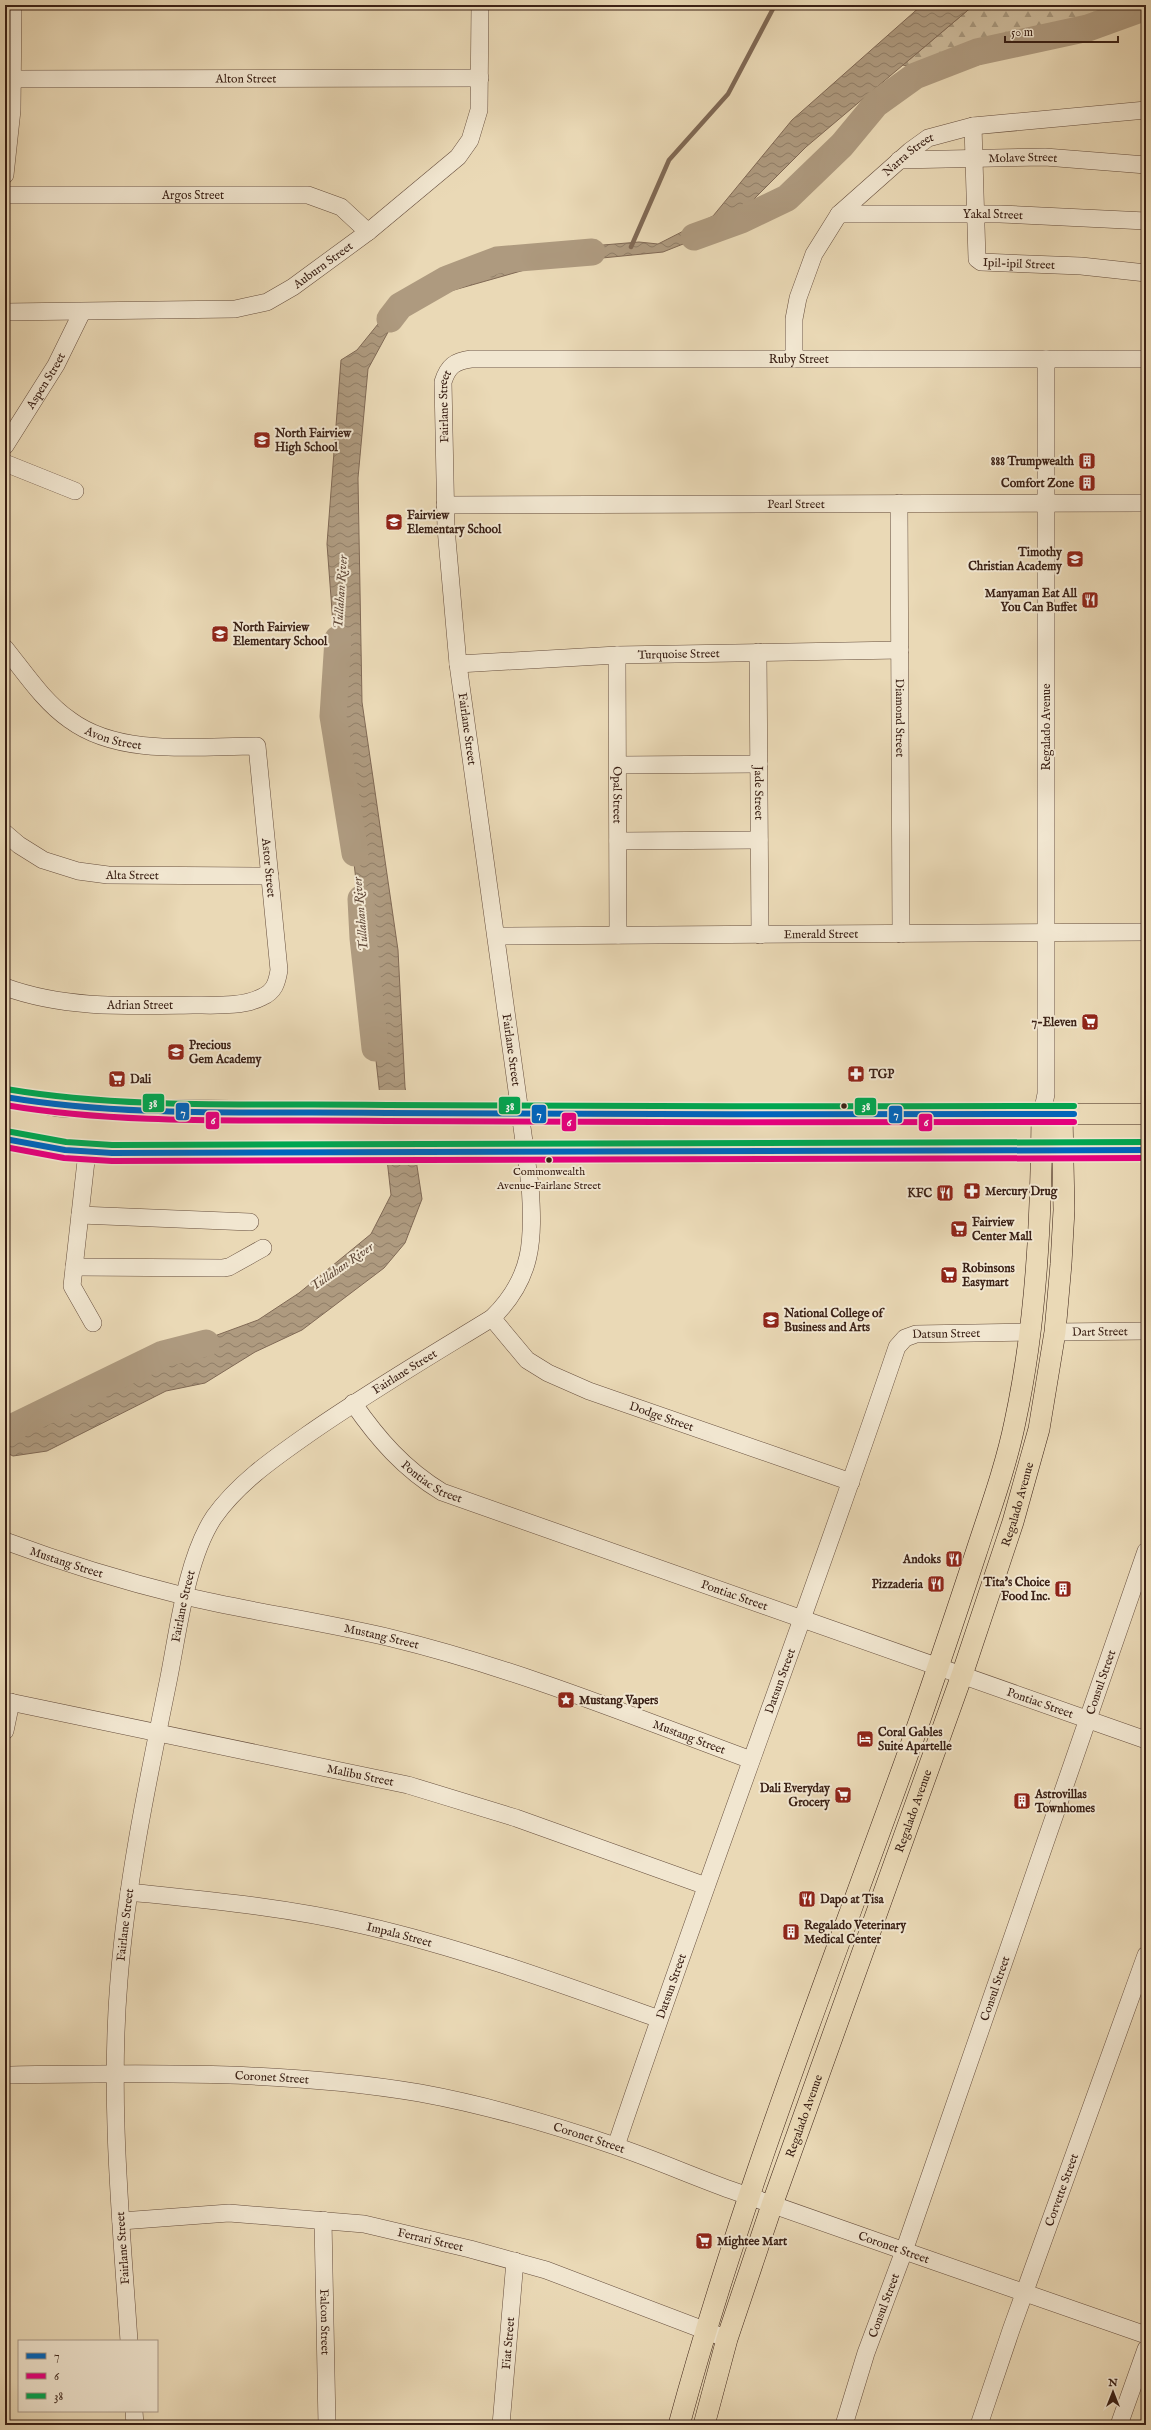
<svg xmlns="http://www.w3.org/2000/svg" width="1151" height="2430" font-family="'IM FELL English',serif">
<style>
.forest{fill:url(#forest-firs);stroke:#836d58}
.water{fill:url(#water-waves);stroke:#806955}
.pier{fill:#ead9b6}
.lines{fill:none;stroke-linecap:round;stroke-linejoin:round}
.stream{stroke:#806955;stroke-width:4.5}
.river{stroke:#ae9a7f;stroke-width:27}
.minor-casing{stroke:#664e3d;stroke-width:18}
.major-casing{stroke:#3a2015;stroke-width:22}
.minor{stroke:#f1e6d0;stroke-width:17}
.major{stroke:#ead9b6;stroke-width:21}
.bus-1-casing{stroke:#f1e6d0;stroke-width:9}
.bus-2-casing{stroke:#f1e6d0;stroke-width:9}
.bus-3-casing{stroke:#f1e6d0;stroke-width:9}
.bus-1{stroke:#0065bd;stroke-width:6}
.bus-2{stroke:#e5007d;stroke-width:6}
.bus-3{stroke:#00a651;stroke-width:6}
.bus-dot{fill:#3a2015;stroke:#f1e6d0;stroke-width:1.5}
.labels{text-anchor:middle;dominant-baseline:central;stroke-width:4;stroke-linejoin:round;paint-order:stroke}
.bus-label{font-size:11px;fill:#3a2015;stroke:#f1e6d0}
.street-label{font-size:12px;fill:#3a2015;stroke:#f1e6d0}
.poi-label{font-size:12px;font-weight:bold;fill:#3a2015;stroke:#f1e6d0;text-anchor:start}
.water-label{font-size:13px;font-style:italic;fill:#634b3a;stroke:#f1e6d0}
.line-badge{stroke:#f1e6d0;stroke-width:1.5}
.badge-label{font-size:11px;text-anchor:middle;font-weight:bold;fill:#fff}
</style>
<defs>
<pattern id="forest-firs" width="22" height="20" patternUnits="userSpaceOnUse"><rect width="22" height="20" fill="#ccba9b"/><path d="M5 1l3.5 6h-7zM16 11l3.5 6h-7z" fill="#a7977d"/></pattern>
<pattern id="water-waves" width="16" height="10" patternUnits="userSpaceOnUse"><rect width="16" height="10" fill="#ae9a7f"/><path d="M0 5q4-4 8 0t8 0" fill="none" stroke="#8f7d67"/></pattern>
</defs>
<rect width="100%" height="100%" fill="#ead9b6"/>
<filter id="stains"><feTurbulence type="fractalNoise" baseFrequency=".005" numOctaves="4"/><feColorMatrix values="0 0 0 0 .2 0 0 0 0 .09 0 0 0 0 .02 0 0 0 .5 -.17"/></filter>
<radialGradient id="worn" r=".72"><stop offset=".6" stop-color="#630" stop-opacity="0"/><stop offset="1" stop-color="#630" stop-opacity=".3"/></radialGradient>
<!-- forest -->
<path class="forest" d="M 974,5 L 1146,5 L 1146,13 L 942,76 L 903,65 Z"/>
<!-- water -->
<path class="water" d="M 922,5 L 974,5 L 806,147 L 726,227 L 663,252 L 592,259 L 574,256 L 454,290 L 400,310 L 368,369 L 358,478 L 362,702 L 398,950 L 405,1087 L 422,1199 L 405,1243 L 384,1268 L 302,1330 L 255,1352 L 205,1383 L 166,1391 L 47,1451 L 13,1456 L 5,1452 L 5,1419 L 23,1422 L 103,1388 L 160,1356 L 258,1320 L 299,1293 L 371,1234 L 391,1195 L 343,764 L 344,745 L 336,715 L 335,651 L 327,544 L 341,360 L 357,350 L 395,303 L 591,246 L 639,242 L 658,244 L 713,216 L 792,120 Z"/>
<!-- pier -->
<path class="pier" d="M 376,1090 L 408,1090 L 419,1165 L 385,1165 Z"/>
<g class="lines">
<!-- stream -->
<path class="stream" d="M 631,247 L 669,160 L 728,94 L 775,5"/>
<!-- river -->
<g class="river">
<path d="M 694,237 L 741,220 L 787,198 L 842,145 L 876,104 L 915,76 L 977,52 L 1088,28 L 1146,7"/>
<path d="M 390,319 L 400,306 L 447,279 L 497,260 L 592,252"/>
<path d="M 338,639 L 333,716 L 355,853"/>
<path d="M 361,899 L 363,938 L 375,1048"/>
<path d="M 5,1428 L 11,1428 L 163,1354 L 206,1343"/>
</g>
<!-- minor casing -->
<g class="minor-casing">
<g id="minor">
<path id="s1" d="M 13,79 L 480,78"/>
<path id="s2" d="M 973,126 L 977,259 L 981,262 L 1081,266 L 1146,273"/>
<path id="s3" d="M 899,160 L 1045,157 L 1146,165"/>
<path d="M 5,175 L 12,110 L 13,5"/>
<path id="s4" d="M 5,195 L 308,195 L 341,207 L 368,232"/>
<path id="s5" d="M 839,214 L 1000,214 L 1146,221"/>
<path id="s6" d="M 5,312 L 235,309 L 267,302 L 293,287 L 368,232 L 458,157 L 470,140 L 479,110 L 480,5"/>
<path id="s7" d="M 794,359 L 794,319 L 798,298 L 814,254 L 839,214 L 910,151 L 928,138 L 973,126 L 1146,110"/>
<path id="s8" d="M 5,446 L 56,365 L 82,312"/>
<path d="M 5,463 L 75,491"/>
<path id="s9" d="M 899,503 L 901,934"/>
<path id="s10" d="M 445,505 L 1146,503"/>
<path id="s11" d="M 5,648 C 25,673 44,702 70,720 C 120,757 198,746 257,746 L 279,970 C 277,983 274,992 262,997 C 243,1007 214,1005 193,1005 C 130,1006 65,1009 5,987"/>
<path id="s12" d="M 758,652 L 760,935"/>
<path id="s13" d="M 617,655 L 618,935"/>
<path id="s14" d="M 458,664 L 617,655 L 900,650"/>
<path d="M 618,765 L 759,764"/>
<path id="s15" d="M 5,833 L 19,845 L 43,860 L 78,871 L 108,875 L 270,876"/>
<path d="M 618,841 L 759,840"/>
<path id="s16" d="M 496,936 L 1146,932"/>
<path d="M 1042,1114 L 1046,1094 L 1046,359"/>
<path d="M 87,1152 L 72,1286 L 93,1323"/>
<path d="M 80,1215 L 250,1222"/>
<path d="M 74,1267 L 223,1268 L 229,1267 L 263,1248"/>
<path id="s17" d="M 492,1318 L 527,1360 L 548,1373 L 589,1391 L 851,1482"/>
<path id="s18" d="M 1055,1332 L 1146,1331"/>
<path id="s19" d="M 353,1403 C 378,1439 404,1469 442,1492 L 1146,1740"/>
<path id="s20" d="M 5,1541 C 64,1563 123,1581 184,1596 C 253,1612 323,1622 391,1638 C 515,1668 632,1716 751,1760"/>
<path id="s21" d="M 5,1701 L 408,1785 L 516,1818 L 706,1886"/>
<path d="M 5,1731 L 11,1702"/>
<path id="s22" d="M 129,1892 C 207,1900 286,1907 362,1925 C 463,1948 561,1984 659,2019"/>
<path id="s23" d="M 5,2075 C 144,2073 283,2070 420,2093 C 486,2105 551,2124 615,2146 C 654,2159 692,2176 731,2190 C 869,2239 1008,2287 1146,2335"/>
<path id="s24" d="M 616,2146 C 706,1878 807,1614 897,1347 L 905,1338 L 916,1334 L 1031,1332"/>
<path id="s25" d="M 323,2220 L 327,2425"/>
<path id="s26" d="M 121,2221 L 229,2213 L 364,2224 L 470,2249 L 546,2270 L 717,2335"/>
<path id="s27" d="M 129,2341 C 121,2221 109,2100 119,1980 C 127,1879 148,1780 168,1682 C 178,1633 186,1559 214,1517 C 238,1483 273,1459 307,1435 C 367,1393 430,1356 492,1318 C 533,1278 534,1240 530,1185 L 458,664 L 446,528 L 443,382 C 448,366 455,361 471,359 L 1146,359"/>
<path d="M 134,2411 L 135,2425"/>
<path id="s28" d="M 501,2425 L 515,2261"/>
<path id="s29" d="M 844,2425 L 866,2353 L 904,2251 L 1146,1551"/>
<path id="s30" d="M 979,2425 L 1011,2330 L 1146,1955"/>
<path d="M 1119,2425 L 1146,2349"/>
</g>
</g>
<!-- major casing -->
<g class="major-casing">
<g id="major">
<path d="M 5,1097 L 58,1106 L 131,1110 L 500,1114 L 1146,1114"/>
<path d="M 5,1139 L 65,1150 L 112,1153 L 1146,1150"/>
<path d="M 679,2425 C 740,2200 826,1981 905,1762 C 930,1692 953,1623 976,1553 C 990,1510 1006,1466 1015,1422 C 1037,1320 1041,1217 1042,1114"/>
<path id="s31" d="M 704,2425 L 727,2339 L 772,2205 L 962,1675 L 1013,1522 L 1039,1429 L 1055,1332 L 1061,1264 L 1064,1210 L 1062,1114"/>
</g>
</g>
<!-- minor -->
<use href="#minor" class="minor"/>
<!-- major -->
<use href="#major" class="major"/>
<!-- bus-1 casing -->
<g class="bus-1-casing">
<g id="bus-1">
<path d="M 5,1097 C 130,1118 259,1111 386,1113 C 615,1115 845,1114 1074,1114"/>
<path d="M 5,1139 L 65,1150 L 112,1153 L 1146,1150"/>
</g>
</g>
<!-- bus-2 casing -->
<g class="bus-2-casing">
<g id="bus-2">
<path d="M 5,1105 C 129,1126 260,1119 386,1121 C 615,1123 845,1122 1074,1122"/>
<path d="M 5,1147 L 64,1158 L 112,1161 L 1146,1158"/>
</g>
</g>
<!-- bus-3 casing -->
<g class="bus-3-casing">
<g id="bus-3">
<path d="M 6,1089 C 130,1110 261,1103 387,1105 C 616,1107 845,1106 1074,1106"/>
<path d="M 6,1131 L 66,1142 L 112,1145 L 1146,1142"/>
</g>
</g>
<!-- bus-1 -->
<use href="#bus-1" class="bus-1"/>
<!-- bus-2 -->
<use href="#bus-2" class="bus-2"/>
<!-- bus-3 -->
<use href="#bus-3" class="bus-3"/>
</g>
<!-- icons -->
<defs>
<g id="school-square" transform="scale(0.9)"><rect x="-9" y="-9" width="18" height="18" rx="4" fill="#8f2418" stroke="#f1e6d0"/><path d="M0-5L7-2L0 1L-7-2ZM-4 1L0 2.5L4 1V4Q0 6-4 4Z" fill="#fff"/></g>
<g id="building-square" transform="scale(0.9)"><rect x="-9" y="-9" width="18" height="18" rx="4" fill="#8f2418" stroke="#f1e6d0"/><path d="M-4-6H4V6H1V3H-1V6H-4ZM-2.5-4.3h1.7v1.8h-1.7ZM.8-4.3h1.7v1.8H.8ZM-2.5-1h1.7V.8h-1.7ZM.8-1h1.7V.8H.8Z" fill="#fff"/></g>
<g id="restaurant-square" transform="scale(0.9)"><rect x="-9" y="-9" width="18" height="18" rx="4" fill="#8f2418" stroke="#f1e6d0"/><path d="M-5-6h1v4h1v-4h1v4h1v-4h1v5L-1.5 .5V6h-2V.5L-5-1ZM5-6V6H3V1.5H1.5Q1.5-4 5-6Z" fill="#fff"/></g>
<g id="supermarket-square" transform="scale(0.9)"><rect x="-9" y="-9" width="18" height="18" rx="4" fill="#8f2418" stroke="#f1e6d0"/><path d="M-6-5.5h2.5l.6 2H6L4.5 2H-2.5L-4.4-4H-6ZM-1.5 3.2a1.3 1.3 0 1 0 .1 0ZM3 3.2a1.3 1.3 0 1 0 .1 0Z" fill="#fff"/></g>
<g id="pharmacy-square" transform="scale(0.9)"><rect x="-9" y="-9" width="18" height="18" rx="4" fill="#8f2418" stroke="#f1e6d0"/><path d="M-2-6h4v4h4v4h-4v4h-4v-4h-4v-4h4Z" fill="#fff"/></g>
<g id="university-square" transform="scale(0.9)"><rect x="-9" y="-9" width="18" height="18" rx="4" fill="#8f2418" stroke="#f1e6d0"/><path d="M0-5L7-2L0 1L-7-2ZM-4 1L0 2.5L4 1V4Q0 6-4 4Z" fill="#fff"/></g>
<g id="sight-square" transform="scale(0.9)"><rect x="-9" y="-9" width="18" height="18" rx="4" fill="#8f2418" stroke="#f1e6d0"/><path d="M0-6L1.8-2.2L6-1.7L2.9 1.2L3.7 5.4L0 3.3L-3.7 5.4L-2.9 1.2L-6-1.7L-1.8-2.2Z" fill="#fff"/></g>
<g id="hotel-square" transform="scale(0.9)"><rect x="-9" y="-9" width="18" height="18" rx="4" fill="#8f2418" stroke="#f1e6d0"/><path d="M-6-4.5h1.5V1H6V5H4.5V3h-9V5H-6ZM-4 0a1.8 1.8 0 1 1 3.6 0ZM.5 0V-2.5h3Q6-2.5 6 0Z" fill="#fff"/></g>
</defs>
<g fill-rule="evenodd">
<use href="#school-square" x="262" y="440"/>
<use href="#building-square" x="1087" y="461"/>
<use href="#building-square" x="1087" y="483"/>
<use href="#school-square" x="394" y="522"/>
<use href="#school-square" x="1075" y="559"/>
<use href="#restaurant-square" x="1090" y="600"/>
<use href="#school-square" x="220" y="634"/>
<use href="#supermarket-square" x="1090" y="1022"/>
<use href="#school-square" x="176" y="1052"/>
<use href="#pharmacy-square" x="856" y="1074"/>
<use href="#supermarket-square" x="117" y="1079"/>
<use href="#pharmacy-square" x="972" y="1191"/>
<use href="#restaurant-square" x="945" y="1193"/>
<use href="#supermarket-square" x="959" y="1229"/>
<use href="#supermarket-square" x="949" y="1275"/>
<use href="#university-square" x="771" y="1320"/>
<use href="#restaurant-square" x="954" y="1559"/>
<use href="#restaurant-square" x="936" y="1584"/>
<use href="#building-square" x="1063" y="1589"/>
<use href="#sight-square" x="566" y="1700"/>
<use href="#hotel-square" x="865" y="1739"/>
<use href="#supermarket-square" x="843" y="1795"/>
<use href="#building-square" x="1022" y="1801"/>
<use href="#restaurant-square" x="807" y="1899"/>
<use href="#building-square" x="791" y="1932"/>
<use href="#supermarket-square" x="704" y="2241"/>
</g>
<!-- markers -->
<g class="bus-dot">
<circle cx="844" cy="1106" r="3.5"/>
<circle cx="549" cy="1160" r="3.5"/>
</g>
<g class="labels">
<!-- bus labels -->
<g class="bus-label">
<text x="549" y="1172">Commonwealth<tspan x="549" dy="14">Avenue–Fairlane Street</tspan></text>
</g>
<!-- street labels -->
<g class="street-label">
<text stroke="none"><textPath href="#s1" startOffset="233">Alton Street</textPath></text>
<text stroke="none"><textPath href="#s7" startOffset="247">Narra Street</textPath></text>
<text stroke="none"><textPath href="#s3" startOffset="124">Molave Street</textPath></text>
<text stroke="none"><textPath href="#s4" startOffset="188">Argos Street</textPath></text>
<text stroke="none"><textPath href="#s5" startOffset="154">Yakal Street</textPath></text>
<text stroke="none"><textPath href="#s2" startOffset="176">Ipil-ipil Street</textPath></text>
<text stroke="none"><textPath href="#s6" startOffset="330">Auburn Street</textPath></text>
<text stroke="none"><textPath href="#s27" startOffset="2499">Ruby Street</textPath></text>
<text stroke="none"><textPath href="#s8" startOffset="77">Aspen Street</textPath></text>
<text stroke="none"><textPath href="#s27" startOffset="2108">Fairlane Street</textPath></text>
<text stroke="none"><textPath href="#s10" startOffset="351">Pearl Street</textPath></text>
<text stroke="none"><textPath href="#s14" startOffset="221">Turquoise Street</textPath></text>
<text stroke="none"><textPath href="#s9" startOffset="215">Diamond Street</textPath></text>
<text transform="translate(1046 727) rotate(-90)">Regalado Avenue</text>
<text transform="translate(467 729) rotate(82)">Fairlane Street</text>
<text stroke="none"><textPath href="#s11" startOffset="145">Avon Street</textPath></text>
<text stroke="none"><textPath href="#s12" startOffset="141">Jade Street</textPath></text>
<text stroke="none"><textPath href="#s13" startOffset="140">Opal Street</textPath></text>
<text stroke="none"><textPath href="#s11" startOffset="412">Astor Street</textPath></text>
<text stroke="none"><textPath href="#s15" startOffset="138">Alta Street</textPath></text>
<text stroke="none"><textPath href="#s16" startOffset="325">Emerald Street</textPath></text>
<text x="140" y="1005">Adrian Street</text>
<text transform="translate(511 1050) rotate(82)">Fairlane Street</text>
<text stroke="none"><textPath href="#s18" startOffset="45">Dart Street</textPath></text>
<text stroke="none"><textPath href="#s24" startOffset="901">Datsun Street</textPath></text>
<text stroke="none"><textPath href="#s27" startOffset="1077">Fairlane Street</textPath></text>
<text stroke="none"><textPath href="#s17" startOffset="201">Dodge Street</textPath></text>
<text stroke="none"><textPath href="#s19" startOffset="113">Pontiac Street</textPath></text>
<text stroke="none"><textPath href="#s31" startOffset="973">Regalado Avenue</textPath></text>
<text stroke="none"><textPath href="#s20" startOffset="65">Mustang Street</textPath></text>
<text stroke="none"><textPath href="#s19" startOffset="437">Pontiac Street</textPath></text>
<text stroke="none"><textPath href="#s27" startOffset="741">Fairlane Street</textPath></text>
<text stroke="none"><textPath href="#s20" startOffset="389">Mustang Street</textPath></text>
<text stroke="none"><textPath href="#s24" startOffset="493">Datsun Street</textPath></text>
<text stroke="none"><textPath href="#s29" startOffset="786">Consul Street</textPath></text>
<text stroke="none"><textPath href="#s19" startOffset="761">Pontiac Street</textPath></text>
<text stroke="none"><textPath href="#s20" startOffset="713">Mustang Street</textPath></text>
<text stroke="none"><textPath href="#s21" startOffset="363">Malibu Street</textPath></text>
<text stroke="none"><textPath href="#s31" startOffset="649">Regalado Avenue</textPath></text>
<text stroke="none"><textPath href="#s27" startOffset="417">Fairlane Street</textPath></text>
<text stroke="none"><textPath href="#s22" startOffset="274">Impala Street</textPath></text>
<text stroke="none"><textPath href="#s24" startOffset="169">Datsun Street</textPath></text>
<text stroke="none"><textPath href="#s29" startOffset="462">Consul Street</textPath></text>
<text stroke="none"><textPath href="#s23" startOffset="267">Coronet Street</textPath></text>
<text stroke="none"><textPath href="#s31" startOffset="325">Regalado Avenue</textPath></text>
<text stroke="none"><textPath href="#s23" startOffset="591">Coronet Street</textPath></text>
<text stroke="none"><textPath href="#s30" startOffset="249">Corvette Street</textPath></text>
<text stroke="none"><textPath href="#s26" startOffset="312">Ferrari Street</textPath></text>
<text stroke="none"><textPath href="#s23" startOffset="915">Coronet Street</textPath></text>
<text transform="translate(123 2248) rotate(-94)">Fairlane Street</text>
<text stroke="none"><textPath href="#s29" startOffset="126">Consul Street</textPath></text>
<text stroke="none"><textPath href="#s25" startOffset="102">Falcon Street</textPath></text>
<text stroke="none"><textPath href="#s28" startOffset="82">Fiat Street</textPath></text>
</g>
<!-- poi labels -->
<g class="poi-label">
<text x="275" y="433">North Fairview<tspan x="275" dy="14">High School</tspan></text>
<text x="1074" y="461" text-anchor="end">888 Trumpwealth</text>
<text x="1074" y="483" text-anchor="end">Comfort Zone</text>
<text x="407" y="515">Fairview<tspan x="407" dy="14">Elementary School</tspan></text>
<text x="1062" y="552" text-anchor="end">Timothy<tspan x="1062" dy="14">Christian Academy</tspan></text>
<text x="1077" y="593" text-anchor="end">Manyaman Eat All<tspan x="1077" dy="14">You Can Buffet</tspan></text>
<text x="233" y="627">North Fairview<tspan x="233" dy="14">Elementary School</tspan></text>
<text x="1077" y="1022" text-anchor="end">7-Eleven</text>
<text x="189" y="1045">Precious<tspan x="189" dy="14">Gem Academy</tspan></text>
<text x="869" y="1074">TGP</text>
<text x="130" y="1079">Dali</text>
<text x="985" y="1191">Mercury Drug</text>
<text x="932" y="1193" text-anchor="end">KFC</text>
<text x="972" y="1222">Fairview<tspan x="972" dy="14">Center Mall</tspan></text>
<text x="962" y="1268">Robinsons<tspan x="962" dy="14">Easymart</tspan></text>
<text x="784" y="1313">National College of<tspan x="784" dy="14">Business and Arts</tspan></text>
<text x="941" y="1559" text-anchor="end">Andoks</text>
<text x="1050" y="1582" text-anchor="end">Tita's Choice<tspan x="1050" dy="14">Food Inc.</tspan></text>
<text x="923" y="1584" text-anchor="end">Pizzaderia</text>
<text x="579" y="1700">Mustang Vapers</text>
<text x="878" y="1732">Coral Gables<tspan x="878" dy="14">Suite Apartelle</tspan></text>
<text x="830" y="1788" text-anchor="end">Dali Everyday<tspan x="830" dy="14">Grocery</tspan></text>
<text x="1035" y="1794">Astrovillas<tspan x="1035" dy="14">Townhomes</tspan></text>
<text x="820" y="1899">Dapo at Tisa</text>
<text x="804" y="1925">Regalado Veterinary<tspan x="804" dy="14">Medical Center</tspan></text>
<text x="717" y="2241">Mightee Mart</text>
</g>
<!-- water labels -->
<g class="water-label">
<text transform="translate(341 592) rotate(-86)">Tullahan River</text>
<text transform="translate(361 914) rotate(-95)">Tullahan River</text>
<text transform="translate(342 1267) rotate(-35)">Tullahan River</text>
</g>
</g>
<g class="line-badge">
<rect x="142" y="1093" width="23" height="20" rx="4" fill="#00a651"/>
<rect x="498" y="1096" width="23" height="19" rx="4" fill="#00a651"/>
<rect x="854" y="1097" width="23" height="19" rx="4" fill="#00a651"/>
<rect x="175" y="1102" width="15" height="19" rx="4" fill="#0065bd"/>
<rect x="531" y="1104" width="16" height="20" rx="4" fill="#0065bd"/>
<rect x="888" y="1105" width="15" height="19" rx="4" fill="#0065bd"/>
<rect x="205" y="1111" width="15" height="19" rx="4" fill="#e5007d"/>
<rect x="561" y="1112" width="16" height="20" rx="4" fill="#e5007d"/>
<rect x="918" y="1113" width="15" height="19" rx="4" fill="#e5007d"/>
</g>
<g class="badge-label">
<text x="153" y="1107">38</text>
<text x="510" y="1110">38</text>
<text x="866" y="1110">38</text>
<text x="183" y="1116">7</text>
<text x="539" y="1118">7</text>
<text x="896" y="1118">7</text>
<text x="213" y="1124">6</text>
<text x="569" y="1126">6</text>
<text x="926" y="1126">6</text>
</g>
<!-- margin -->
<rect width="1151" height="2430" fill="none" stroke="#ead9b6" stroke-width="20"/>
<rect x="6" y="6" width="1139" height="2418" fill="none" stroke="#3a2015" stroke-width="2"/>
<rect x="10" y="10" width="1131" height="2410" fill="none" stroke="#3a2015"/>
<!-- legend -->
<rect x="18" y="2340" width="140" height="72" fill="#f1e6d0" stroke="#a89785"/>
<rect x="26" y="2353" width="20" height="6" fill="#0065bd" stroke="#a89785"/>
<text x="54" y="2360" font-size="12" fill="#3a2015">7</text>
<rect x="26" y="2373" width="20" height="6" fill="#e5007d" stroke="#a89785"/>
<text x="54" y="2380" font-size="12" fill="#3a2015">6</text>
<rect x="26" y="2393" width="20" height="6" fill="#00a651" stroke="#a89785"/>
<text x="54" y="2400" font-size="12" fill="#3a2015">38</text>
<!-- north arrow -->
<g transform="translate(1113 2392)" stroke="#f1e6d0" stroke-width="3" paint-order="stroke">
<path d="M0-3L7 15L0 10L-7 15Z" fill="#3a2015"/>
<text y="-6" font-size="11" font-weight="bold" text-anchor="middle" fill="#3a2015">N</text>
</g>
<!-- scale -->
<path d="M1005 36v6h113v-6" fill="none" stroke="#3a2015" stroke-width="2"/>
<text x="1011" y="36" font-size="12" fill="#3a2015" stroke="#f1e6d0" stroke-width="3" paint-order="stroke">50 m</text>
<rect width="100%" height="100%" filter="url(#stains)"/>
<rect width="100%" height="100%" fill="url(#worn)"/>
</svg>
